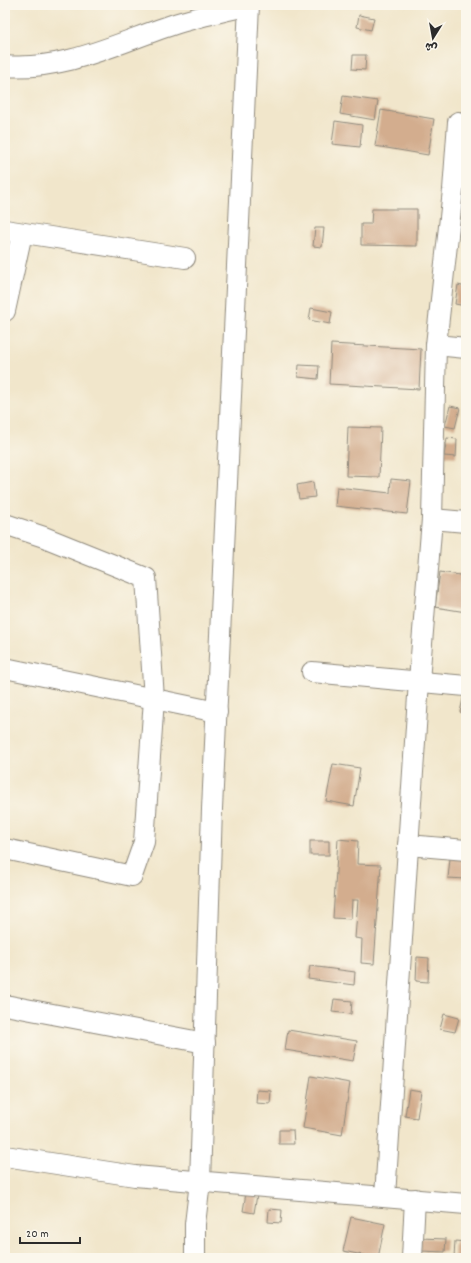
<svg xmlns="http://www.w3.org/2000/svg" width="471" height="1263" font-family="Dekko,'Playpen Sans Arabic',sans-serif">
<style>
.building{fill:#d3ad8e}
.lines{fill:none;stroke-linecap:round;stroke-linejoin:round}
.minor-casing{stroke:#8e887b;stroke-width:22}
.minor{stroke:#fff;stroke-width:20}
</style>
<rect width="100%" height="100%" fill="#fbf7ec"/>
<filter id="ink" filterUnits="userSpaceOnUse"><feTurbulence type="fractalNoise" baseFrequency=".025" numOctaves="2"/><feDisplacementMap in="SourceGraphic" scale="8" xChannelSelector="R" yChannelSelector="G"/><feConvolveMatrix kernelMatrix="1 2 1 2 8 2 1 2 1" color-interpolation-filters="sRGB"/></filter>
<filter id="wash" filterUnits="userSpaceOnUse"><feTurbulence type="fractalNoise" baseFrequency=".012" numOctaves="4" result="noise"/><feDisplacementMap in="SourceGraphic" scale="16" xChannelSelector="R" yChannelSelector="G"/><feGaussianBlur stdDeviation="0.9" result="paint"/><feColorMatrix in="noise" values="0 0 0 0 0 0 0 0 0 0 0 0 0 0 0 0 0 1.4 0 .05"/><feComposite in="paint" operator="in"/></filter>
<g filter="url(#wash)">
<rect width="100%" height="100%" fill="#f1e6cb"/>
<g id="blocks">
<!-- building -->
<g class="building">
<path d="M 359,15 L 374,18 L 371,30 L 357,27 Z"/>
<path d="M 353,55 L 366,55 L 365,70 L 352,69 Z"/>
<path d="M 343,96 L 378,101 L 375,120 L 340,114 Z"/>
<path d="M 381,110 L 434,119 L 428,155 L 375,146 Z"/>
<path d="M 335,121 L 362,125 L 360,147 L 332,144 Z"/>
<path d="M 372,209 L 417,209 L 417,246 L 361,245 L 361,224 L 371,224 Z"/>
<path d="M 460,223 L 466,223 L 466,236 L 459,235 Z"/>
<path d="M 315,228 L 324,228 L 322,247 L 313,246 Z"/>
<path d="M 458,285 L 466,287 L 466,306 L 455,304 Z"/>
<path d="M 311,308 L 332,312 L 330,324 L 309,320 Z"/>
<path d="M 331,344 L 421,349 L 419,389 L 329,384 Z"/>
<path d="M 299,365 L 319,366 L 318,379 L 298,377 Z"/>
<path d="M 450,406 L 460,408 L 455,428 L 445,426 Z"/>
<path d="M 348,427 L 381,428 L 379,477 L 346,476 Z"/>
<path d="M 447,438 L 457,439 L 456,457 L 444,456 Z"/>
<path d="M 391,479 L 411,481 L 407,514 L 335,506 L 337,487 L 390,493 Z"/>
<path d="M 313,482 L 315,497 L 299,499 L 297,485 Z"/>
<path d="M 440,572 L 466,576 L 466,612 L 435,607 Z"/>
<path d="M 464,694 L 466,694 L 466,714 L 460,712 Z"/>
<path d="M 333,764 L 360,768 L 354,806 L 326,801 Z"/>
<path d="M 338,839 L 358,841 L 357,864 L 381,865 L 374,964 L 361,963 L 362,939 L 355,938 L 358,900 L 352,900 L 351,919 L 333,918 Z"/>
<rect x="310" y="841" width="19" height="14"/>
<path d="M 451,849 L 466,850 L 466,879 L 448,878 Z"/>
<path d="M 417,957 L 429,958 L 428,982 L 416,981 Z"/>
<path d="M 310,966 L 355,972 L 354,985 L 308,979 Z"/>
<path d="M 334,999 L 352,1001 L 351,1014 L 332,1012 Z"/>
<path d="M 444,1014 L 459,1018 L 455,1032 L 440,1029 Z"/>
<path d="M 288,1030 L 357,1041 L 353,1061 L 285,1050 Z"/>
<path d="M 311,1076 L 350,1083 L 342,1135 L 303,1128 Z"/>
<path d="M 409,1089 L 421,1091 L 417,1118 L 405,1116 Z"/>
<path d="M 257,1090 L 271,1091 L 270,1104 L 256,1103 Z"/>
<path d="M 279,1130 L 293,1130 L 294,1144 L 279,1144 Z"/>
<path d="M 246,1193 L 257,1195 L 254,1213 L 243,1211 Z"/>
<path d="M 269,1209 L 282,1210 L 281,1223 L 268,1222 Z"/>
<path d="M 351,1217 L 385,1224 L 378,1258 L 343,1251 Z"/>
<path d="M 420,1238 L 446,1239 L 445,1252 L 420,1251 Z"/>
<path d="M 455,1241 L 466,1242 L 466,1258 L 454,1258 Z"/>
</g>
</g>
</g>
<g filter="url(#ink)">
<use href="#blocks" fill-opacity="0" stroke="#8e887b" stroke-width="1"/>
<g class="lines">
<!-- minor casing -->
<g class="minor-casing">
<g id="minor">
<path d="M 5,66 C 67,71 121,41 178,23 C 201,16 225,11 249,5"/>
<path d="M 5,230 L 185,258"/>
<path d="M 5,311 L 22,233"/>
<path d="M 436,345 L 466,348"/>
<path d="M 432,519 L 466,522"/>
<path d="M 5,524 L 44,537 L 146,578 L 154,699 L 144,842 L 132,876 L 5,849"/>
<path d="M 5,668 L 217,712"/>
<path d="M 312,672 L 466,686"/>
<path d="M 408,845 L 466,850"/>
<path d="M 5,1005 L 205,1043"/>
<path d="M 5,1156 L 135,1176 L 466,1204"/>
<path d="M 385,1196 L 419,681 L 432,519 L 436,345 L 453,190 L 458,122"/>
<path d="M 195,1258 L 195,1224 L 200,1182 L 212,809 L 249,5"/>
<path d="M 412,1258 L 415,1199"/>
</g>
</g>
<!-- minor -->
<use href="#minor" class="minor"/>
</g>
</g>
<!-- margin -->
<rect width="471" height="1263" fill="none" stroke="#fbf7ec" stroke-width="20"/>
<!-- north arrow -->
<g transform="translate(433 38) rotate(191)" stroke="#fbf7ec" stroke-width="3" paint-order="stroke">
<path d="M0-3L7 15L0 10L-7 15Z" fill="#2b2b2b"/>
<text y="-6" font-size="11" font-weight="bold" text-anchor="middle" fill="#2b2b2b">ش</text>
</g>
<!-- scale -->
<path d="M20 1237v6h60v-6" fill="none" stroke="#2b2b2b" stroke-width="2"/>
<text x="26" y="1237" font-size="12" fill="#2b2b2b" stroke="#fbf7ec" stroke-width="3" paint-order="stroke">20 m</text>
</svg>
